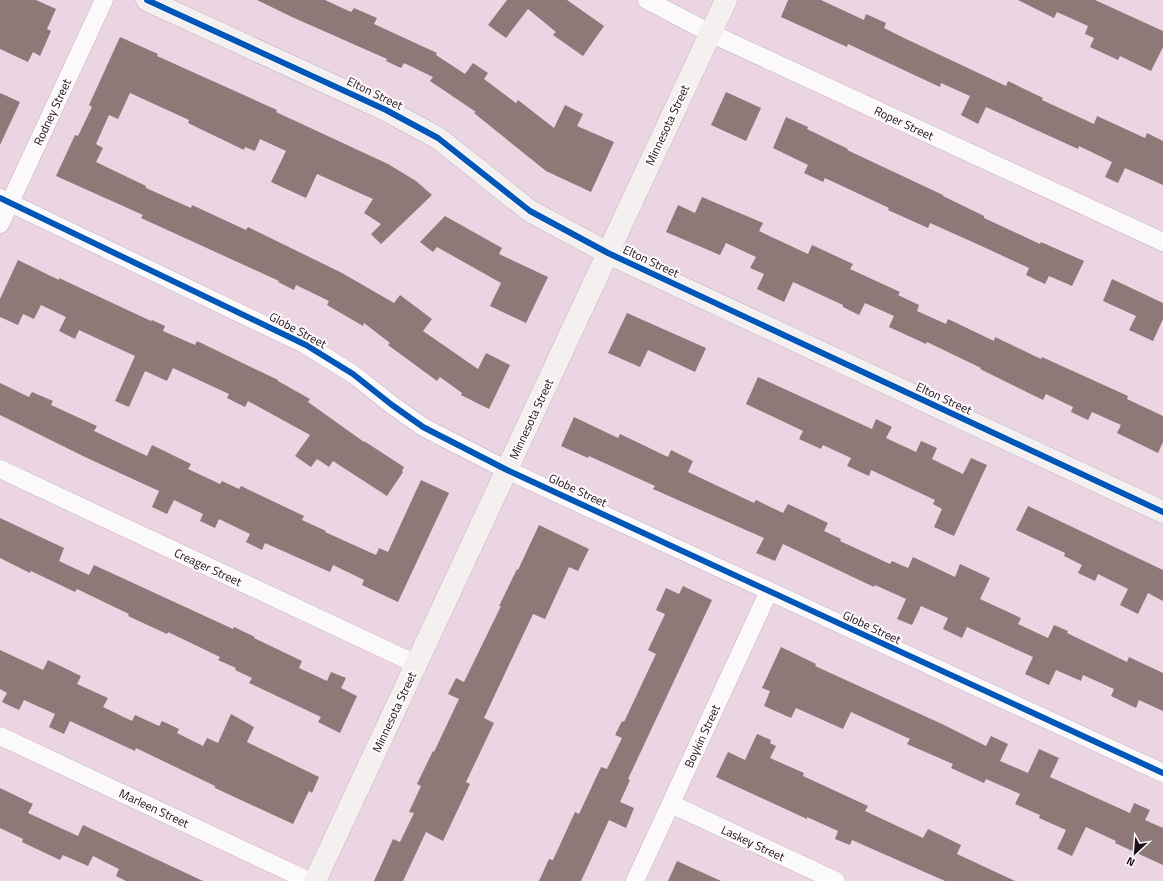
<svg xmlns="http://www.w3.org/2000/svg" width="1163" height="881" font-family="'Titillium Web',sans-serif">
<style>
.building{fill:#8e7878}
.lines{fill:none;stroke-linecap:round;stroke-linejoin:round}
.street-casing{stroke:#c5b3be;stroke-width:19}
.secondary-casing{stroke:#c5b3be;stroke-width:23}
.street{stroke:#fcf9fb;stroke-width:18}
.secondary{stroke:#f4f0ef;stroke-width:22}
.cycleway-casing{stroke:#fefafc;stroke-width:8}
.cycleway{stroke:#0057b8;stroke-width:6}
.labels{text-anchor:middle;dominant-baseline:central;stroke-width:4;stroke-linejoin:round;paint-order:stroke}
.street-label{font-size:12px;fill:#1d0f18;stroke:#fefafc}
</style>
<rect width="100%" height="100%" fill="#ecd5e3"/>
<!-- building -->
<g class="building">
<path d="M 0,0 L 36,0 L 56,9 L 47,29 L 51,31 L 40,56 L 33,52 L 28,62 L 0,49 Z"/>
<path d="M 257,0 L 325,0 L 351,12 L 354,8 L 377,18 L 374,24 L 437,53 L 436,55 L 465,74 L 473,63 L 488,73 L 484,79 L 516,103 L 518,100 L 554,128 L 565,105 L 583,114 L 577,126 L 614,142 L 591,192 L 546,171 L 474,113 L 476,112 L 430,81 L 433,77 L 404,63 L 401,68 L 386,61 L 387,59 L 292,17 Z"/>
<path d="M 507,0 L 567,0 L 604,26 L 583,56 L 553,35 L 556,32 L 528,9 L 506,38 L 488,25 Z"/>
<path d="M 788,0 L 821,0 L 864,20 L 866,14 L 886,23 L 884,28 L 904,38 L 1006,86 L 1008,81 L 1043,98 L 1042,100 L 1094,124 L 1097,116 L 1145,138 L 1147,133 L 1163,141 L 1163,185 L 1125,168 L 1118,183 L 1105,177 L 1112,162 L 1079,146 L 1078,149 L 986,107 L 978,124 L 961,115 L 970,96 L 941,83 L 940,87 L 848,44 L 847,47 L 781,17 Z"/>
<path d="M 1018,0 L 1095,0 L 1163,31 L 1163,47 L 1151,71 L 1120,56 L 1118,60 L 1090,47 L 1094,38 L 1085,34 L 1088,26 L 1057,12 L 1054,18 Z"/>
<path d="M 120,37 L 158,54 L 157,56 L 277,110 L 276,112 L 388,164 L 416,181 L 432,195 L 381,244 L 371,234 L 381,224 L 364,213 L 373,199 L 317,174 L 306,198 L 271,182 L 286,151 L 260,139 L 255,151 L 245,147 L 244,150 L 188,123 L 189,120 L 130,93 L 118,119 L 109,115 L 96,144 L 103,148 L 96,162 L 146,186 L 146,188 L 191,208 L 192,205 L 246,230 L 248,227 L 342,273 L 394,303 L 400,295 L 432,319 L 423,331 L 478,369 L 486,353 L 510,365 L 489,409 L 461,395 L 462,393 L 440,377 L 437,381 L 388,345 L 390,343 L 364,323 L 363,326 L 327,305 L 329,301 L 296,285 L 294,290 L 278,282 L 279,281 L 141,218 L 143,215 L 56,176 L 75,135 L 78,136 L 92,107 L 89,105 Z"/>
<path d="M 726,92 L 761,108 L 746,141 L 711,125 Z"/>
<path d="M 0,93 L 20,102 L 0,145 Z"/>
<path d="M 786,117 L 808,127 L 807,129 L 848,149 L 847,150 L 943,195 L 943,196 L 984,216 L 984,218 L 1040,244 L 1041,242 L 1084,261 L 1072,286 L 1049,276 L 1045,284 L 1026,275 L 1029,268 L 977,244 L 930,223 L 928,228 L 888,210 L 889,208 L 825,178 L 823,182 L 804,173 L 808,165 L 773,148 Z"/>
<path d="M 702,197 L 763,223 L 759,231 L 808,254 L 812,245 L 853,264 L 850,269 L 900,292 L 898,295 L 919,305 L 917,311 L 946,324 L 948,319 L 994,341 L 995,337 L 1041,359 L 1042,357 L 1128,396 L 1127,399 L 1163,416 L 1163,442 L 1158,453 L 1117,433 L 1121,425 L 1092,412 L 1088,420 L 1071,412 L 1073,407 L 1046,394 L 1043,400 L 980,369 L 981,368 L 927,342 L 926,344 L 889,327 L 894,316 L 865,303 L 859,315 L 843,307 L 843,305 L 793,282 L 784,302 L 757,289 L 764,274 L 750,268 L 756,257 L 726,243 L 720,255 L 666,232 L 678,205 L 695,213 Z"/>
<path d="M 445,216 L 502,248 L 499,254 L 548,277 L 526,323 L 490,306 L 501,283 L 437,247 L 433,252 L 420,242 Z"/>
<path d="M 18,260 L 59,280 L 59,278 L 151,321 L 152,320 L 165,326 L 163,331 L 195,345 L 197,341 L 278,380 L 278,381 L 310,399 L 308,402 L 364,442 L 364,441 L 404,467 L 402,471 L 403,472 L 387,496 L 333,461 L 329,467 L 317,459 L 311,467 L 295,456 L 310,435 L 248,401 L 245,407 L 227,398 L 229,394 L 173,368 L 167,381 L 145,371 L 129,407 L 115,401 L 135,356 L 79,330 L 75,339 L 59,331 L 66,317 L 41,305 L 34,319 L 23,314 L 18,325 L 0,317 L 0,299 Z"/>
<path d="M 1112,279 L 1163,303 L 1163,319 L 1153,341 L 1129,330 L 1136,316 L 1103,301 Z"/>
<path d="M 627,313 L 706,348 L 695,372 L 648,350 L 640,367 L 608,353 Z"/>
<path d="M 758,377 L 872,429 L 876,419 L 892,427 L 886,438 L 916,452 L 921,441 L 937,448 L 932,459 L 963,474 L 971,458 L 987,465 L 954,536 L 934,527 L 942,509 L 933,504 L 935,500 L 871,470 L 869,476 L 847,466 L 851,458 L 823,445 L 821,449 L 799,439 L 803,431 L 746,404 Z"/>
<path d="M 0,383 L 29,397 L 32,392 L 53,401 L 51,405 L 97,426 L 94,431 L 147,456 L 152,445 L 191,464 L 188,469 L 220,484 L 222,481 L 239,489 L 241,486 L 304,516 L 302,520 L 326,531 L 325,532 L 376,555 L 379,548 L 388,552 L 421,480 L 449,493 L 398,602 L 362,585 L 364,580 L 333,565 L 330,572 L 265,543 L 262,550 L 246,542 L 250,534 L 219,519 L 215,528 L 200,521 L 203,514 L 174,500 L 167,514 L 152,507 L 159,491 L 87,458 L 0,415 Z"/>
<path d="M 574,417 L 618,438 L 620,434 L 668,457 L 671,450 L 693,461 L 688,472 L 754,503 L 756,500 L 783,513 L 788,504 L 828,523 L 824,531 L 841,539 L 840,541 L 890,564 L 892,561 L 908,568 L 913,557 L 955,577 L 960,564 L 990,578 L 980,599 L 1021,618 L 1018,624 L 1048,638 L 1054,625 L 1068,631 L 1067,633 L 1127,662 L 1129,657 L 1163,673 L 1163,711 L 1139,700 L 1136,708 L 1111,696 L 1114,689 L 1083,675 L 1081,681 L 1056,670 L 1049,685 L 1025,674 L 1033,657 L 967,627 L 962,638 L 943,629 L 948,618 L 921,606 L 912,625 L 897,619 L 906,599 L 875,585 L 874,587 L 783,544 L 775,561 L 756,553 L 764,538 L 653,489 L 655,486 L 589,456 L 588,458 L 561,446 Z"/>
<path d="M 1028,506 L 1163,570 L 1163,601 L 1148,593 L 1138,614 L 1120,605 L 1128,589 L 1098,574 L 1095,581 L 1078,573 L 1082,565 L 1064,556 L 1065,553 L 1016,530 Z"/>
<path d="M 0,518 L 64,548 L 59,561 L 89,575 L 94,565 L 233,629 L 234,627 L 255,637 L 254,638 L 302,661 L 299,668 L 327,681 L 331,672 L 346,678 L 341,688 L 357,696 L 340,733 L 318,722 L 321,717 L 249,683 L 252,678 L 235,670 L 236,668 L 218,660 L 220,657 L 168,632 L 167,634 L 128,616 L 129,614 L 77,589 L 75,592 L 31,571 L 30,573 L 0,558 Z"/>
<path d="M 539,525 L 589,549 L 578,571 L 569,567 L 545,619 L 533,614 L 484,718 L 494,723 L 466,782 L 470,784 L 443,841 L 426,832 L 403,881 L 374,881 L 393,839 L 400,842 L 414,813 L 409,812 L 421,786 L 417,784 L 433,751 L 434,752 L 459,699 L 448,694 L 456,678 L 464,682 L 501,606 L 499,606 L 517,569 L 518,570 Z"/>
<path d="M 683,586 L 712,600 L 628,779 L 630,780 L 620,802 L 634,808 L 626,828 L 609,820 L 581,881 L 539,881 L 549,859 L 553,860 L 575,812 L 579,814 L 601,767 L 607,769 L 622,738 L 615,735 L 622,721 L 624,722 L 656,654 L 648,650 L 665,614 L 656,610 L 666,588 L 679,594 Z"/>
<path d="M 781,647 L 816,664 L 815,666 L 942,724 L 986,746 L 991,736 L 1008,744 L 1000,761 L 1028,773 L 1039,749 L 1059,758 L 1050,777 L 1130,813 L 1134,803 L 1150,810 L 1145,820 L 1163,828 L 1163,865 L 1115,843 L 1116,841 L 1086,827 L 1072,856 L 1057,849 L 1066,830 L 1039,818 L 1040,815 L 1015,804 L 1020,794 L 986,779 L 984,783 L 951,768 L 953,764 L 907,744 L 910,739 L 851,712 L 843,729 L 796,708 L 791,718 L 764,706 L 770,691 L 762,688 Z"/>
<path d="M 0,650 L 43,670 L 48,660 L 81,676 L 77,684 L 108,698 L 103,707 L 132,721 L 135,715 L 159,726 L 162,721 L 179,729 L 177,733 L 203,746 L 207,738 L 218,743 L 231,714 L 254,727 L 247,742 L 319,777 L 312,793 L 309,791 L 293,824 L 215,788 L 215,786 L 136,748 L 135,751 L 70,721 L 64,734 L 49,727 L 55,714 L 24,700 L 19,710 L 2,702 L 7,693 L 0,689 Z"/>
<path d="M 757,734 L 771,740 L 770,743 L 776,746 L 770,758 L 804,773 L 803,776 L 868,806 L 865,811 L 923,838 L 928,829 L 961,845 L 957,854 L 1015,881 L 945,881 L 852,840 L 850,845 L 835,839 L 838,831 L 807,817 L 807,819 L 716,777 L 728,752 L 745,760 Z"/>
<path d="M 0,788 L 33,804 L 28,813 L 78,836 L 83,825 L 203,881 L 126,881 L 116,876 L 119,869 L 93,856 L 88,866 L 63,855 L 60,860 L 22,842 L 23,839 L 0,828 Z"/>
<path d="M 677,861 L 721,881 L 668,881 Z"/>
</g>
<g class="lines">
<!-- street casing -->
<g class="street-casing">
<g id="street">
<path d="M 647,0 L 710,33 L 1163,242"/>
<path d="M 0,198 L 306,345 L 353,374 L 392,405 L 423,427 L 507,470 L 1163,773"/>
<path d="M 0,224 L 104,0"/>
<path d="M 0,469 L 416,664"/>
<path d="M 0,736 L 309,881"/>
<path d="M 671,804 L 836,881"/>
<path d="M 635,881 L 769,591"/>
</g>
</g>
<!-- secondary casing -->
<g class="secondary-casing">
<g id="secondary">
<path d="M 147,0 L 386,110 L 438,138 L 530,211 L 608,253 L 1163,512"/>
<path d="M 315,881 L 726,0"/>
</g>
</g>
<!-- street -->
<use href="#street" class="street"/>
<!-- secondary -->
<use href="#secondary" class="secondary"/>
<!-- cycleway casing -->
<g class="cycleway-casing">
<g id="cycleway">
<path d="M 147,0 L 386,110 L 438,138 L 530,211 L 608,253 L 1163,512"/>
<path d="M 0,198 L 306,345 L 353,374 L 392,405 L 423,427 L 507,470 L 1163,773"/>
</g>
</g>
<!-- cycleway -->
<use href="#cycleway" class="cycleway"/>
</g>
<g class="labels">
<!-- street labels -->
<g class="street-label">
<text transform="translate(375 93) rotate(26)">Elton Street</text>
<text transform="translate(52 112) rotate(-65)">Rodney Street</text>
<text transform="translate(904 123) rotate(25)">Roper Street</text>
<text transform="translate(667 125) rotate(-65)">Minnesota Street</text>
<text transform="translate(651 261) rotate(25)">Elton Street</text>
<text transform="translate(298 330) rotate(28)">Globe Street</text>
<text transform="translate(944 398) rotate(25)">Elton Street</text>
<text transform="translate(531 419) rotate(-65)">Minnesota Street</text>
<text transform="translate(578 490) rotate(25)">Globe Street</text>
<text transform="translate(208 567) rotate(25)">Creager Street</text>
<text transform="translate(872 627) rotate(25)">Globe Street</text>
<text transform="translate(394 712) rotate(-65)">Minnesota Street</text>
<text transform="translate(702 736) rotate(-65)">Boykin Street</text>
<text transform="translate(154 808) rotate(25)">Marleen Street</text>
<text transform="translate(753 843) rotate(25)">Laskey Street</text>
</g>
</g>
<!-- north arrow -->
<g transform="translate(1135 853) rotate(206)" stroke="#fefafc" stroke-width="3" paint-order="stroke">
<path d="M0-3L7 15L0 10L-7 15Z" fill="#1d0f18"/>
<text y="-6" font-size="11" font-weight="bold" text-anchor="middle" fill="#1d0f18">N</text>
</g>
</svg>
